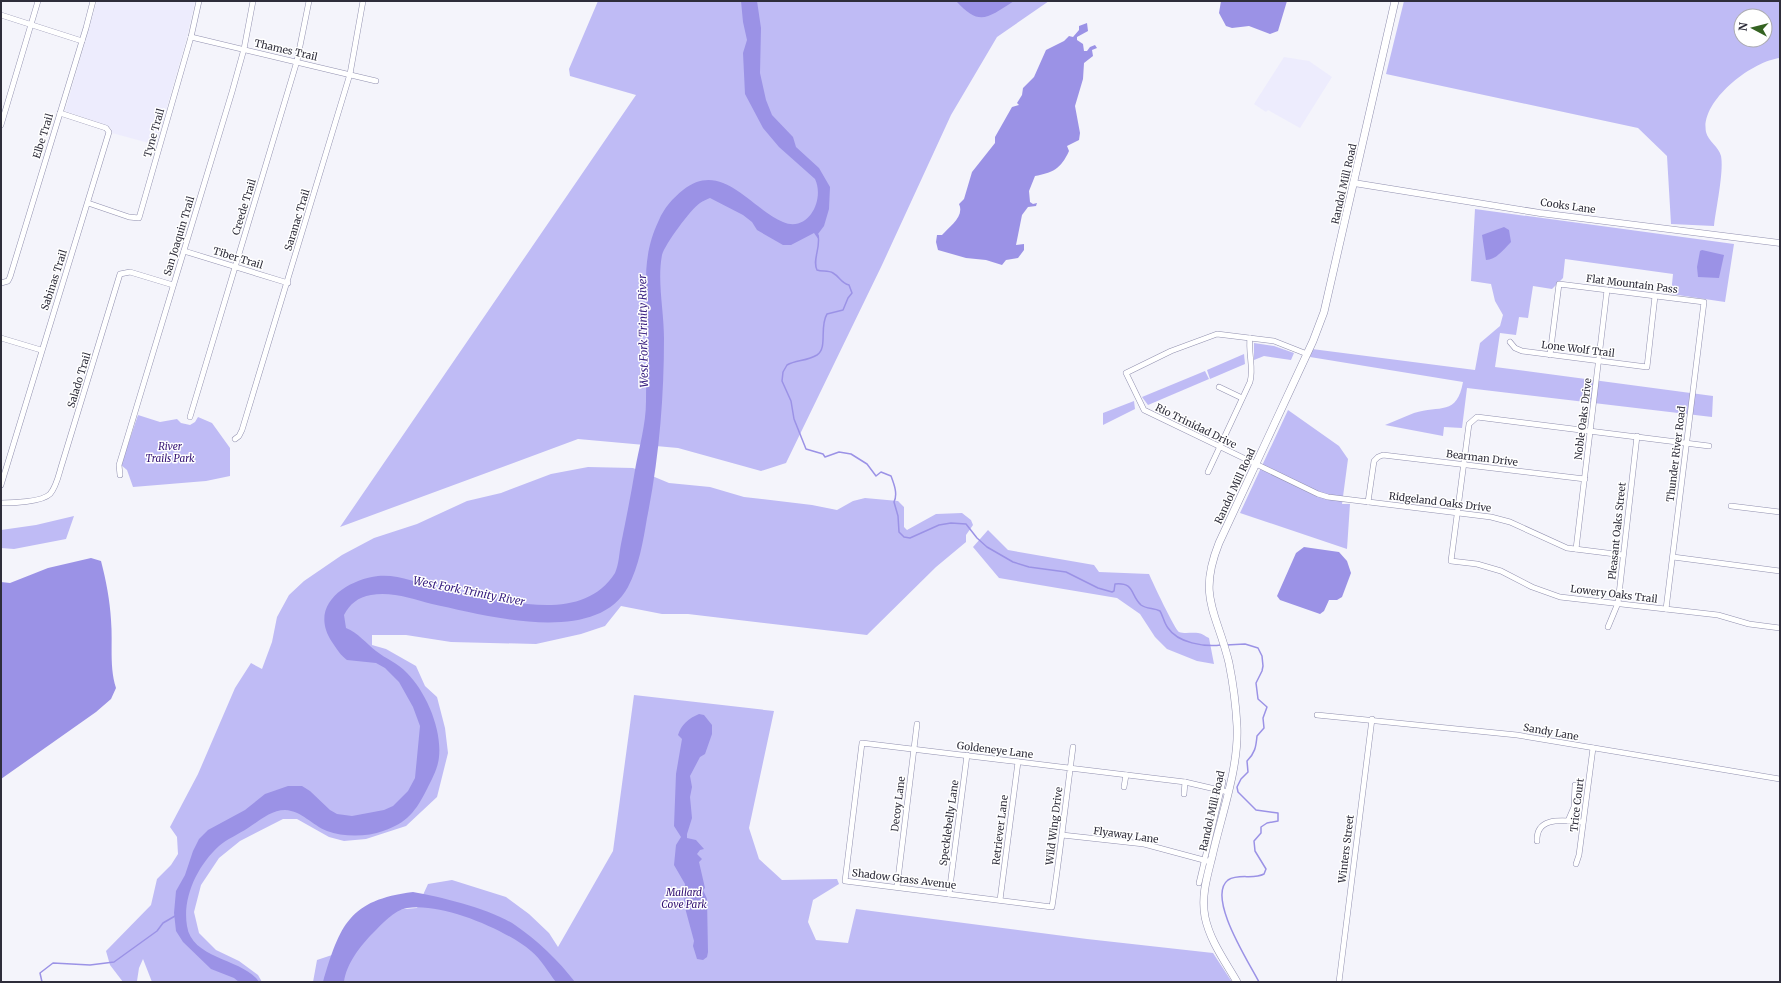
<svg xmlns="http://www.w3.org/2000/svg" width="1781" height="983" font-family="Merriweather,serif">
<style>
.built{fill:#edecfd}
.green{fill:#bfbbf5;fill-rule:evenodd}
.water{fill:#9b92e6}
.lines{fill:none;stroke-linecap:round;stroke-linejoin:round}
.stream{stroke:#9b92e6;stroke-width:1.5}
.minor-casing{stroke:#9190af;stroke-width:6}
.tertiary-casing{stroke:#9190af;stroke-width:7}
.secondary-casing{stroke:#9190af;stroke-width:8}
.minor{stroke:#fff;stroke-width:5}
.tertiary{stroke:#fff;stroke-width:6}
.secondary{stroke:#fff;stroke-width:7}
.labels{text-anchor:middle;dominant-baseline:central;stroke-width:3;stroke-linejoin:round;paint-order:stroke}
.street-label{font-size:10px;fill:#2e2d3a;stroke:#fff}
.park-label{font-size:10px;font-style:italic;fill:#2d0b6f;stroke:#fff}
.water-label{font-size:11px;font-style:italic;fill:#392080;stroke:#fff}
</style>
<rect width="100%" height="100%" fill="#f4f4fb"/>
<!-- built -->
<g class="built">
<path d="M 97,1 L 195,1 L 187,37 L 156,145 L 112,133 L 111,128 L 106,125 L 65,111 Z"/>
<path d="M 1284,57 L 1309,61 L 1332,77 L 1300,128 L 1268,110 L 1266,112 L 1254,104 Z"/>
</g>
<!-- green -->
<g class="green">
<path d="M 598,1 L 1049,1 L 997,37 L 951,115 L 882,265 L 786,463 L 761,471 L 678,448 L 578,439 L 340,527 L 636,95 L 570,76 L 569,69 Z"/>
<path d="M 1404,1 L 1780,1 L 1780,58 C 1752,61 1700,101 1706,132 C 1708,141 1719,147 1721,156 C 1724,172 1716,208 1714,226 L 1671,224 L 1667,156 L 1638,128 L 1386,74 ZM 1741,16 L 1765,16 L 1765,40 L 1741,40 Z"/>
<path d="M 1475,209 L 1734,244 L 1725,302 L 1671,294 L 1673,274 L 1565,259 L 1563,278 L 1552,289 L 1533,286 L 1528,318 L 1519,317 L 1516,335 L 1500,333 L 1495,367 L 1713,396 L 1712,417 L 1467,388 L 1462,428 L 1444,427 L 1443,436 L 1385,425 C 1395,421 1404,417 1414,413 C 1440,405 1457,416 1463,382 L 1310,357 L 1312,349 L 1475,370 L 1480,343 L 1500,326 L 1503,315 L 1495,301 L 1491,284 L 1471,281 Z"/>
<path d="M 1254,343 L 1274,346 L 1294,353 L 1291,360 L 1264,356 L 1254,360 Z"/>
<path d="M 1244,354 L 1245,364 L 1210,379 L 1207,370 Z"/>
<path d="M 1205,371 L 1209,379 L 1148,405 L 1142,397 Z"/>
<path d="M 1134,401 L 1135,409 L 1103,425 L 1103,413 Z"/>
<path d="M 1288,410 L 1339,446 L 1348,459 L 1342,504 L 1350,504 L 1347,549 L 1240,513 Z"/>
<path d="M 138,415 L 160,422 L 177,419 L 181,423 L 190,425 L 195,422 L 198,417 L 212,423 L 230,448 L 230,476 L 206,481 L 133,487 L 127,470 L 121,465 Z"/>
<path d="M 588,467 L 633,468 L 669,483 L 710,487 L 744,497 L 812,505 L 837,510 L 853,501 L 865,498 L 898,501 L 904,507 L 904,527 L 907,530 L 936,514 L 962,513 L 971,520 L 973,525 L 966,535 L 966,542 L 936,567 L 867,635 L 688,614 L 662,614 L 621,606 L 605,626 L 581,634 L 536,644 L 451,642 L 406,635 L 372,635 L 372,645 L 386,649 L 416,666 L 425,686 L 437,697 L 445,728 L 448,753 L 437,797 L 406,826 L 366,839 L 344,841 L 329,837 L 297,819 L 283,819 L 240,841 L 219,858 L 201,885 L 194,912 L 199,933 L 216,950 L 239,961 L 258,975 L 262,982 L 152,982 L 143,959 L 139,968 L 137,981 L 123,982 L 110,965 L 106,951 L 151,905 L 157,879 L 171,865 L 178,854 L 177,837 L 170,827 L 198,774 L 235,688 L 251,663 L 262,669 L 272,642 L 277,617 L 289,595 L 304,581 L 342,555 L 374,538 L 417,524 L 467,501 L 501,493 L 551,474 Z"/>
<path d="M 74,516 L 66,539 L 14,549 L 1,548 L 1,530 L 36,525 Z"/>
<path d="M 988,530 L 1008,550 L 1094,565 L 1099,572 L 1149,574 C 1152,581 1175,630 1179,632 C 1185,634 1192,632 1198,633 C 1201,633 1205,636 1209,638 L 1214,664 L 1197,661 L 1167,649 L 1155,637 L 1140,614 L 1117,598 L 999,578 L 973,547 Z"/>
<path d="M 634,695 L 774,711 L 749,828 L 759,859 L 782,880 L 837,879 L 839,884 L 813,900 L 808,922 L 816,940 L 848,943 L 856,909 L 1087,939 L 1213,953 L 1232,982 L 313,982 L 317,960 L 344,951 L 392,910 L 417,908 L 428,884 L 452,880 L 506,897 L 529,914 L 549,933 L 558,947 L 613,851 Z"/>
</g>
<!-- water -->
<g class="water">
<path d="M 741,1 L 757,1 L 761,28 L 760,73 L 766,100 L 772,115 L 793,137 L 796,147 L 819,168 L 830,187 L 829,209 L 824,226 L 818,234 L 819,240 L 814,233 L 791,245 L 783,245 L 757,230 L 752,222 L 743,215 L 710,198 C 707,199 703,201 700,203 C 691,209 665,244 662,255 C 657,281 664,311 664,338 C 664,398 659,459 647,518 C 643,542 639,566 628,587 C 596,647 484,615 432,604 C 413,599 391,591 371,595 C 358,597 350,604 344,615 L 346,628 C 358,633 366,643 376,651 C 386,659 398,663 407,673 C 426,692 442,729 439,757 C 438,768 432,779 427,789 C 416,811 407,823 383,831 C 367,837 343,837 327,831 C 312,825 302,811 285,810 C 271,810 259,821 248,828 C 239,834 227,839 219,846 C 198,865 182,897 187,926 C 192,960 245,959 259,982 L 239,982 L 234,978 L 211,969 L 183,942 L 176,931 L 174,913 L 176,891 L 185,875 L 193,851 L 199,839 L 208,830 L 245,810 L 265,794 L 288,786 L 302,786 L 310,791 L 330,810 L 337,814 L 352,816 L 384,810 L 393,806 L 408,791 L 415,778 L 420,726 L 413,707 L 399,682 L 385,668 L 376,663 L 347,660 C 341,656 336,648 332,642 C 308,606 345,580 378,576 C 398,574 418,583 437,588 C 450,591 463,593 476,595 C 521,604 585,620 615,573 C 619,564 619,554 621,544 C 626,519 631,495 635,470 C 639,447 646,425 646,401 C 646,375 647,349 647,323 C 646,285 642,255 659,220 C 664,208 673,198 683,190 C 722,159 751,209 783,222 C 808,233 825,200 815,179 L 779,147 L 763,128 L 745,94 L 743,53 L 747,40 L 743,22 Z"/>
<path d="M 956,1 L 1014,1 C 987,18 980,27 956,1 Z"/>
<path d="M 1221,1 L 1287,1 L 1278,31 L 1270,34 L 1249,26 L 1232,28 L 1226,26 L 1219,13 Z"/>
<path d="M 1087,23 L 1088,31 L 1077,37 L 1077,40 L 1083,44 L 1084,51 L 1087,51 L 1090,47 L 1095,45 L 1097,48 L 1092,50 L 1093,56 L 1084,63 L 1083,79 L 1075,106 L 1080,133 L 1079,140 L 1067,146 L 1069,151 C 1061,169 1052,173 1035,176 L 1029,191 L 1030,202 L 1033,204 L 1037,203 L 1036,206 L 1028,207 L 1022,215 L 1016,245 L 1024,244 L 1024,250 L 1018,258 L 1006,260 L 1002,265 L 986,260 L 966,258 L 938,250 L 936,242 L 937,235 L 942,235 C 949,227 965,216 959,204 L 964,199 L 972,172 L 995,143 L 995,137 L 1012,107 L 1019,105 L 1017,103 L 1022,95 L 1023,88 L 1034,77 L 1046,50 L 1064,41 L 1069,36 L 1073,37 L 1079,30 L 1079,26 Z"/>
<path d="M 1504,227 L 1509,230 L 1511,242 C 1504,249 1496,260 1486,260 L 1482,235 Z"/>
<path d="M 1702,250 L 1724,255 L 1719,278 L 1698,277 L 1697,267 L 1700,251 Z"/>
<path d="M 1304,547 L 1339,552 L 1347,561 L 1351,573 L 1342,597 L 1337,600 L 1329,600 L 1324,611 L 1320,614 L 1280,600 L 1277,596 L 1296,553 Z"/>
<path d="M 91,558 L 101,561 C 106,580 110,601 111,620 C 113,643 109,666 116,688 L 111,699 L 96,712 L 1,779 L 1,582 L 10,583 L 48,568 Z"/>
<path d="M 699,714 L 704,715 L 712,725 L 712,734 L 705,754 L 700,757 L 690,776 L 692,787 L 690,797 L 692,818 L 687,834 L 687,838 L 696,840 L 704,849 L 700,850 L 697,854 L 702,859 L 699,862 L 705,888 L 703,890 L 707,899 L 708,952 L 707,957 L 703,960 L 697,959 L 693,946 L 694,941 L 684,904 L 685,884 L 674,865 L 676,845 L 681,837 L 674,826 L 676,774 L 682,739 L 678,735 C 681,725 689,718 699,714 Z"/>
<path d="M 413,892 C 441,897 491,909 515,925 C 537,940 559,961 575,982 L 556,982 C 548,972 541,959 531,951 C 505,929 441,902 407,908 C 394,910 382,924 373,933 C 361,945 346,964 344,982 L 323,982 C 340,925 349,900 413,892 Z"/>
</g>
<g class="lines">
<!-- stream -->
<g class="stream">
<path d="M 818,235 C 821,248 812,260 817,270 C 822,272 828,270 833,273 C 840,277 841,283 849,285 L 852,293 L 848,298 L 843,310 L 827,314 C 819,327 828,348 817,355 C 807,361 796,360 787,365 L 783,372 L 782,381 L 791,401 L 794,419 L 806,449 L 823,454 L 825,457 L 839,452 L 851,454 L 867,464 L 876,476 L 881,472 L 891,476 C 894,484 898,494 894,502 L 898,516 L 899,532 L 904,537 L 910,538 L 939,525 L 951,523 L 966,524 L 977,538 L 987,547 L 1013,562 L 1029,567 L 1066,572 L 1098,588 L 1112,592 L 1114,591 L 1115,584 C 1135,582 1130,595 1141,605 C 1146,609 1154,608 1160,611 C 1163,616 1164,623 1168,628 C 1178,643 1204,647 1221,645"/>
<path d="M 1226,645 L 1245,644 L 1258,648 L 1262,656 L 1263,666 L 1262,671 L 1256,683 L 1258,699 L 1267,707 L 1263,718 L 1264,728 L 1257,736 C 1256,747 1255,753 1247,761 L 1248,772 L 1241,779 L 1237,787 L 1238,792 L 1256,810 L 1278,813 L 1278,821 L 1267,823 L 1261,827 L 1261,833 L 1254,841 L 1255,851 L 1266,869 L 1264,874 C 1253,880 1239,873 1228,880 C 1206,897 1250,964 1259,982"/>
<path d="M 42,982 L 40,973 L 53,963 L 90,965 L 114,962 L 157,931 L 163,923 L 175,916"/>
</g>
<!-- minor casing -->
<g class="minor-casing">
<g id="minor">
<path d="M 1,15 L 82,41"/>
<path d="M 191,37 L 376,81"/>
<path d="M 1,125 L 38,1"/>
<path d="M 88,203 L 129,217 L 139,218 L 191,37 L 199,1"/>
<path d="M 184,251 L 288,283"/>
<path d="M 1,283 L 8,281 L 10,277 L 86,28 L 93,1"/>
<path d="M 1,338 L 41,350"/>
<path d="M 1510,342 L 1515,348 L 1522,351 L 1647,367 L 1655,296"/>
<path d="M 1307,354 L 1274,341 L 1217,334 L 1171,351 L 1126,373 L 1144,410 L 1318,494 L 1328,497 L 1491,517 L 1510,522 L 1567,548 L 1623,555"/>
<path d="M 1550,355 L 1559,284 L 1704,302 L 1666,609"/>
<path d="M 1219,387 L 1242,398"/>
<path d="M 190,417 L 297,61 L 309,1"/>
<path d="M 235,439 L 239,436 L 242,430 L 350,74 L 363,1"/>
<path d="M 1709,446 L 1477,417 L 1469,424 L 1451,561 L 1477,564 L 1501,571 L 1532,587 L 1560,597 L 1718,615 L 1749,624 L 1780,628"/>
<path d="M 1208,472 L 1250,382 C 1254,369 1248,352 1250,338"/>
<path d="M 120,475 L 119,465 L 232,92 L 244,49 L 253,1"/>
<path d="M 1,485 L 109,132 L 106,128 L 60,113"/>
<path d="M 1368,502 L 1374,461 L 1378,457 L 1383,455 L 1585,479"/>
<path d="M 1,503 C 12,503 42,502 50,494 C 57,486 59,473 62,464 L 120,274 L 130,272 L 173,285"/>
<path d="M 1731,506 L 1780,512"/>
<path d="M 1576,549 L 1607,290"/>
<path d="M 1673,557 L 1780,571"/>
<path d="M 1608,627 L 1618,603 L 1637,436"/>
<path d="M 1317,715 L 1517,735 L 1780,779"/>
<path d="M 1073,747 C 1066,800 1060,854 1052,907 L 845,881 L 862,743 L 1185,782 L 1228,792"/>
<path d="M 1124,787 L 1126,775"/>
<path d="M 1184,794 L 1185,782"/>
<path d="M 1568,821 L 1574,807 L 1575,785"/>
<path d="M 1062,835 L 1144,844 L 1211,862"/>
<path d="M 1537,841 C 1536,815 1565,821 1583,822"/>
<path d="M 1576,864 L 1579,855 L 1593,748"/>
<path d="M 1199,883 L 1223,782"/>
<path d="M 897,887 L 917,724"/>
<path d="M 949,894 L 967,755"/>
<path d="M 1000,900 L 1018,762"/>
<path d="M 1339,982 L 1372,719"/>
</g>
</g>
<!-- tertiary casing -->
<g class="tertiary-casing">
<path id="tertiary" d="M 1354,183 L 1540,213 L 1780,243"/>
</g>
<!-- secondary casing -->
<g class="secondary-casing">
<path id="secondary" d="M 1237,982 C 1225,961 1210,941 1205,917 C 1201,896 1207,877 1212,857 C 1221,816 1239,768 1237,726 C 1236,706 1233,683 1229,663 C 1217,612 1197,598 1219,543 L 1313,341 L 1324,312 L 1395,1"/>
</g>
<!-- minor -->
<use href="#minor" class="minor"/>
<!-- tertiary -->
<use href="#tertiary" class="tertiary"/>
<!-- secondary -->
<use href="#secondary" class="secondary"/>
</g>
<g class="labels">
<!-- street labels -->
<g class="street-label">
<text transform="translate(286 50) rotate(13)">Thames Trail</text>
<text transform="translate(154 133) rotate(-74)">Tyne Trail</text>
<text transform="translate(43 136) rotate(-73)">Elbe Trail</text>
<text transform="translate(1344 184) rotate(-77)">Randol Mill Road</text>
<text transform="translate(1568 206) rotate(8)">Cooks Lane</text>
<text transform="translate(244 207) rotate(-73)">Creede Trail</text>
<text transform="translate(297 220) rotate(-73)">Saranac Trail</text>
<text transform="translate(179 236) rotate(-73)">San Joaquin Trail</text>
<text transform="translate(238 258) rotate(17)">Tiber Trail</text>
<text transform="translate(54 280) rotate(-72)">Sabinas Trail</text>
<text transform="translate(1632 284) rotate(7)">Flat Mountain Pass</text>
<text transform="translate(1578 349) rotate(7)">Lone Wolf Trail</text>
<text transform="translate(79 380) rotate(-73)">Salado Trail</text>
<text transform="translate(1583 419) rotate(-83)">Noble Oaks Drive</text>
<text transform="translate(1196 426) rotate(26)">Rio Trinidad Drive</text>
<text transform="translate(1676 454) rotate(-83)">Thunder River Road</text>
<text transform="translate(1482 458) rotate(7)">Bearman Drive</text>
<text transform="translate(1235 486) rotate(-65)">Randol Mill Road</text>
<text transform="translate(1440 502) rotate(7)">Ridgeland Oaks Drive</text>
<text transform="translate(1617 531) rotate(-84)">Pleasant Oaks Street</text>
<text transform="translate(1614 594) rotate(7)">Lowery Oaks Trail</text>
<text transform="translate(1551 732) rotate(10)">Sandy Lane</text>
<text transform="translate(995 750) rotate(7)">Goldeneye Lane</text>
<text transform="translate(898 804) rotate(-83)">Decoy Lane</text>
<text transform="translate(1577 805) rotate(-83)">Trice Court</text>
<text transform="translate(1212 811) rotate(-77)">Randol Mill Road</text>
<text transform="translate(949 823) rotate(-82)">Specklebelly Lane</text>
<text transform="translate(1054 826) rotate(-83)">Wild Wing Drive</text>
<text transform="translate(1000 830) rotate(-83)">Retriever Lane</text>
<text transform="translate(1126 835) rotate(8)">Flyaway Lane</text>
<text transform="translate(1346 849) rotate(-83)">Winters Street</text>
<text transform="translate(904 879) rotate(7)">Shadow Grass Avenue</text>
</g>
<!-- park labels -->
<g class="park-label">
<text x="170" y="446">River<tspan x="170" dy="12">Trails Park</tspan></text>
<text x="684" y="892">Mallard<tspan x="684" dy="12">Cove Park</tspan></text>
</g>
<!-- water labels -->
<g class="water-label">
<text transform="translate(643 331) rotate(-91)">West Fork Trinity River</text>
<text transform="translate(469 591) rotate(11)">West Fork Trinity River</text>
</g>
</g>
<!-- border -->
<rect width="1781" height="983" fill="none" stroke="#2e2d3a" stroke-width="4"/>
<!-- north arrow -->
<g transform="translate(1753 28) rotate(277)"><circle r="19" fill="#ffffff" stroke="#ababb0"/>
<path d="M0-3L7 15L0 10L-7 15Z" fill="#356322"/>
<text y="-6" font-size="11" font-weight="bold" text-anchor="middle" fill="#2e2d3a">N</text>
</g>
</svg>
